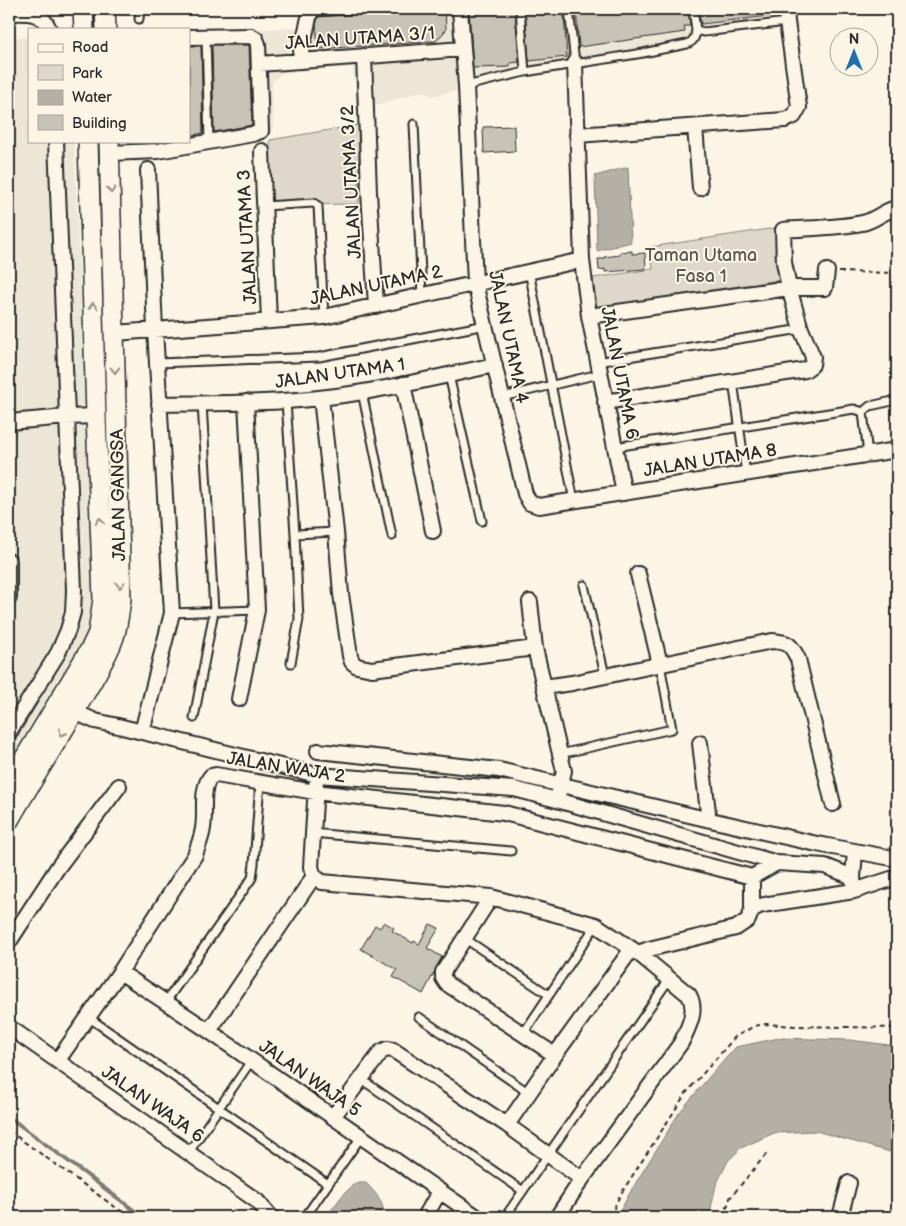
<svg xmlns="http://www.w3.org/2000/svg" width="906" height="1226" font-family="'Balsamiq Sans',sans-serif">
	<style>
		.built { fill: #ece6d7 }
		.green { fill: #ded8ca; stroke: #84827a }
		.water { fill: #b4b0a5; stroke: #7d7b74 }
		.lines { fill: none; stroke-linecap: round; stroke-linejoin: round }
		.stream { stroke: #7d7b74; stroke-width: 4 }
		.building { fill: #c8c3b7; stroke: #2b2b2b }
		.lane-casing { stroke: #2b2b2b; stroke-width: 11 }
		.street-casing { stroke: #2b2b2b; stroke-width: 18 }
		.secondary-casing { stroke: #2b2b2b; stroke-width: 22 }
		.path { stroke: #2b2b2b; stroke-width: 2; stroke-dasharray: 5 4; stroke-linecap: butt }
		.lane { stroke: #fcf5e5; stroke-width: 7 }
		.street { stroke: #fcf5e5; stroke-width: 14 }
		.secondary { stroke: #fcf5e5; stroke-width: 19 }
		.oneway { stroke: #949088 }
		.labels { text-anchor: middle; stroke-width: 4; stroke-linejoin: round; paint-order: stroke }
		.street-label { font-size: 18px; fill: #2b2b2b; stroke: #fcf5e5 }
		.park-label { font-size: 18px; fill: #585653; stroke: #fcf5e5 }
	</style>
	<rect width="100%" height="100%" fill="#fcf5e5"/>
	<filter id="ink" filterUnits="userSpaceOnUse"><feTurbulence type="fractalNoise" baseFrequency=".02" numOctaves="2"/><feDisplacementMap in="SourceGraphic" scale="10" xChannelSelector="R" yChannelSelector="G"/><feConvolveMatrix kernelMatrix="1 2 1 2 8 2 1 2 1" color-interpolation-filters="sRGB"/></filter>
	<g filter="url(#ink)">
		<path class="built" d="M306,9H794L799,26L702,36L698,45L525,75L432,96L423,91L357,111L353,67L281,73L272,83L273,132L198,153L161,154L134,164L133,141H189V33L303,27Z
			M29,37V141H74L93,590L85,643L9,767V38Z"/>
		<path class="green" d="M359,125V204L270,205V140Z
			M776,228L779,280L597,307L593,278L653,269L650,247Z"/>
		<path class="water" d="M628,167L631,242L597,251L595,176Z
			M779,1038L850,1040L897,1046V1154L816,1131L774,1133L741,1148L728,1161L716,1185L709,1217H617L632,1189L679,1113L709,1077L736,1047Z
			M355,1183H366C375,1192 386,1204 383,1217H326L342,1196Z"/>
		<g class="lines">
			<path class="stream" d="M9,748L37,701
				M9,1117L143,1217"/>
		</g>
		<path class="building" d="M385,9H445L446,30L436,41L318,49L316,25L318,17L357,14L362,10Z
			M469,9H515L519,62L510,63V67L473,68Z
			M525,9H555L564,16L567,57L529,61Z
			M576,9H688L690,26H684L685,32L579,47Z
			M698,9H777L778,15L701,24Z
			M212,45H249L252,125L214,132Z
			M189,46H201L203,133L189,136Z
			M514,126L515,151L484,153L483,127Z
			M632,251V254L645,253L646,269L605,272V269L599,270L598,259H604V257L620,255V252Z
			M384,922L394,928L392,931L413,943L414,941L419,944L430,924L439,928L427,948L442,957L423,994L393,977L397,970L361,949L375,925L380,928Z"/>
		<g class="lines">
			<g class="lane-casing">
				<path id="lane" d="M520,9L525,72
					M569,9L575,63
					M693,9L696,30
					M311,12L357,9
					M139,19L140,9
					M206,37L209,142
					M466,86L525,72L643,53L687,44C694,41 695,38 696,30L704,32L787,22
					M414,124L422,295
					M264,206L314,203L318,206L324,317
					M529,271L574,501
					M597,362L801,329
					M157,363L319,357L486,325
					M449,375L482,521
					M733,381L746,474
					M362,392L392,536
					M502,397L599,374
					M286,401L295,534L299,619L291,663
					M615,447L854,409L863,412
					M868,455L863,412L870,406L897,400
					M295,534L336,532
					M584,585L605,675
					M172,613L257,610
					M194,718L214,611L202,403
					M560,754L672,729L660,664
					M312,833L511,851
					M464,938L549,995
					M165,1003L252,878L254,864L260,782
					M88,1017L328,1184
					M419,1017L529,1093
					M523,1034L596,925
					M361,1079L523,1191
					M189,1152L251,1061
					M305,1217L361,1137
					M505,1217L670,978"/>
			</g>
			<g class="street-casing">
				<path id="street" d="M460,9L466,86L475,283L525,494L530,503L539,506L897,450
					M9,13C25,13 42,10 49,29
					M364,56L369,192L376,306
					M299,61L311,9
					M575,63L582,260L589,316L624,493
					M259,64L463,49
					M695,127L700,188
					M577,135L785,120L794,116L799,107L787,22L786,9
					M262,151L269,321
					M110,153L158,151L253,134L261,131L258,44L256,39L251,36L189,37
					M589,316L789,288H825L827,271
					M115,333L324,317L582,260
					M403,384L433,531
					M321,398L336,532L341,594L350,656L352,662L357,666L372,669L535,648
					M605,402L805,370L812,365L813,357L801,329L789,288L784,262L783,230C809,228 837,228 862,223C875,221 884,210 897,208
					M159,404C213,403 266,404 319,398C378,392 437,377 495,365
					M9,422L67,417L96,416
					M9,561V598
					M638,574L660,664
					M530,602L535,648L564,771L559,792
					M544,687L572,683L772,641C788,642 791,644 798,659L833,804
					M239,699L257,610L246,402
					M75,712L95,721L118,726L317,775L514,789L557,800L777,863L825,866L853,877L854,891
					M9,732L58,653L68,630L73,612L74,590L56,141
					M142,732L172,613L155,330L148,170
					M700,743L708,812L706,819
					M318,751L499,770L706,819L817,844L897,859
					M314,876L322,882L491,897L596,925L638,953L689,995C698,1011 688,1028 681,1043L582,1179L557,1217
					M314,876L311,867L316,785
					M752,877L777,863
					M853,877L855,851
					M491,897L443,972V978L447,984L555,1055
					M752,910L759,906L769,904L854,891L897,877
					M9,942L58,867L119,786
					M120,972L209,1031L477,1217
					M9,1027L257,1201L271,1217
					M209,1031L314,876
					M58,1060L120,972L195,855C198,846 202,837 203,828C206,812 200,789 211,776L216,775L315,792L504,813L752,877V910L748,920L736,928L649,949L638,953
					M333,1117L381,1052L387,1049L393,1050L507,1125L582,1179
					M507,1125L555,1055L631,950
					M425,1217L439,1192
					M840,1217L849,1183"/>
			</g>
			<g class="secondary-casing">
				<path id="secondary" d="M83,9L84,29
					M105,9L106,29
					M9,784L91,648L98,633L103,599L96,416L88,141
					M9,820C34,776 63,733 88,688C97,672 108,655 114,637C118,625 119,612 121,599L109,141"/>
			</g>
			<path class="path" d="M839,272L897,273
				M9,1131L129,1217
				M610,1217L620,1195L686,1093L735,1037L754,1026L766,1024L796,1026L897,1028
				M724,1217L730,1198L768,1152"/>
			<use href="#lane" class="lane"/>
			<use href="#street" class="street"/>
			<use href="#secondary" class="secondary"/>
		</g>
		<defs><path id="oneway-chevron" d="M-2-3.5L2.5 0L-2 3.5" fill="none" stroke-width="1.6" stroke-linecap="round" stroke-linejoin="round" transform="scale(1.25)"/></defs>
		<g class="oneway">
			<use href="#oneway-chevron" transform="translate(111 190) rotate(88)"/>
			<use href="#oneway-chevron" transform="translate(93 306) rotate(-92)"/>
			<use href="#oneway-chevron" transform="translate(115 370) rotate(89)"/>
			<use href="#oneway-chevron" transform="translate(100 521) rotate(-92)"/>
			<use href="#oneway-chevron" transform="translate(120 585) rotate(89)"/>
			<use href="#oneway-chevron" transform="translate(62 733) rotate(122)"/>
		</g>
	</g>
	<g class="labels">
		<g class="street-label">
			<text transform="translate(360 38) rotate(-4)" y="6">JALAN UTAMA 3/1</text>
			<text transform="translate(351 182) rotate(-93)" y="6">JALAN UTAMA 3/2</text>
			<text transform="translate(247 237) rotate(-93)" y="6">JALAN UTAMA 3</text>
			<text transform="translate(376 285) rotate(-12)" y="6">JALAN UTAMA 2</text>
			<text transform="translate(509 337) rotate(78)" y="6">JALAN UTAMA 4</text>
			<text transform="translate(340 373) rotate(-8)" y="6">JALAN UTAMA 1</text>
			<text transform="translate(620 373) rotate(79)" y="6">JALAN UTAMA 6</text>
			<text transform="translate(710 460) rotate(-9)" y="6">JALAN UTAMA 8</text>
			<text transform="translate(118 495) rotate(-91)" y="6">JALAN GANGSA</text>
			<text transform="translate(286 767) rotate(9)" y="6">JALAN WAJA 2</text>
			<text transform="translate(310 1078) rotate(35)" y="6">JALAN WAJA 5</text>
			<text transform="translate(153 1104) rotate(35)" y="6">JALAN WAJA 6</text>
		</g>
		<g class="park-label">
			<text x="701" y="261">Taman Utama<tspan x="701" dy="21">Fasa 1</tspan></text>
		</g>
	</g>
	<rect width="906" height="1226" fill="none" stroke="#fcf5e5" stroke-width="30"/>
	<rect x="15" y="15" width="876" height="1196" fill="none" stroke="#2b2b2b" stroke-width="2" filter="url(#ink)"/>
	<rect x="28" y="28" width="162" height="115" fill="#fcf5e5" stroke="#a8a49b"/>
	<rect x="38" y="44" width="25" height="8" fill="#fcf5e5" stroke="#a8a49b"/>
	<text x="72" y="52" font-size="15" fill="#2b2b2b">Road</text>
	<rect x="38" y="65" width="25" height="15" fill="#ded8ca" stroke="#a8a49b"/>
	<text x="72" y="78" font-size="15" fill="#2b2b2b">Park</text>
	<rect x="38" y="90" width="25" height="15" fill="#b4b0a5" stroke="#a8a49b"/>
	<text x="72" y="102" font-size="15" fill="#2b2b2b">Water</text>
	<rect x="38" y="115" width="25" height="15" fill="#c8c3b7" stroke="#a8a49b"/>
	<text x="72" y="128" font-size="15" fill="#2b2b2b">Building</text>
	<g transform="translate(854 52)"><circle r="24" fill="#fcf5e5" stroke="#a8a49b"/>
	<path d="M0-4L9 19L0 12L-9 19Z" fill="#1f6fb2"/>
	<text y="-8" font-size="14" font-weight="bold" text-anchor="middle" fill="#2b2b2b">N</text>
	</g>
</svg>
